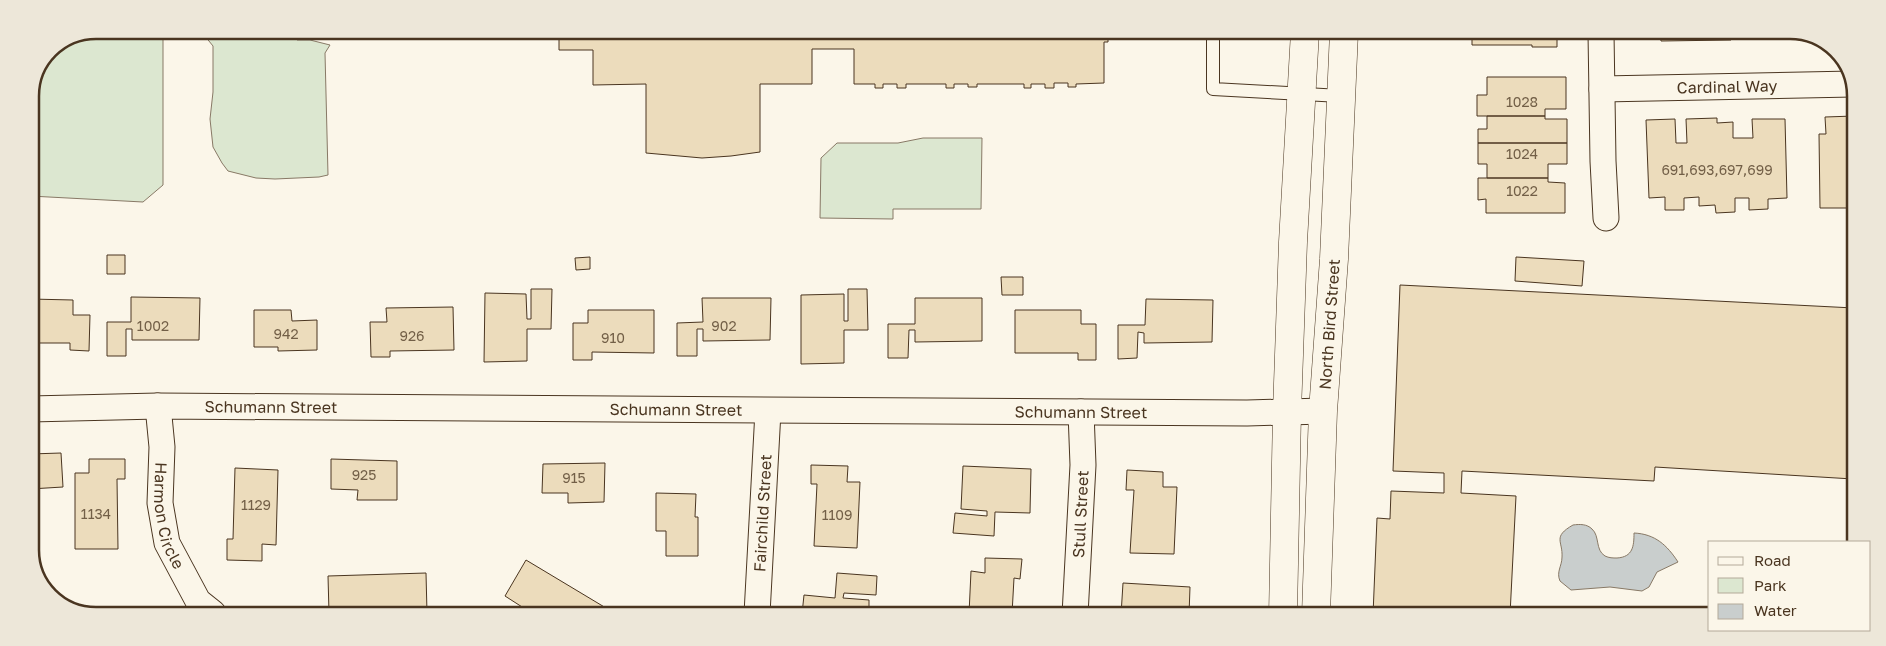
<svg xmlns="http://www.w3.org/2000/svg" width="1886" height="646" font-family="'Golos Text',sans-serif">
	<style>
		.green { fill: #dce7d0; stroke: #887966 }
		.water { fill: #c9cecd; stroke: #887966 }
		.building { fill: #ecdcbc; stroke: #4a3520 }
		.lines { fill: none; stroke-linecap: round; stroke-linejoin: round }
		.lane-casing { stroke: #4a3520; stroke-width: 14 }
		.street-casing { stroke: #4a3520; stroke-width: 27 }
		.secondary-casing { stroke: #4a3520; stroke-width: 29 }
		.lane { stroke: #fbf6e9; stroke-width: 12 }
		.street { stroke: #fbf6e9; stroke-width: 25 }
		.secondary { stroke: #fbf6e9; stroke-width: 28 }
		.labels { text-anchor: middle; stroke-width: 4; stroke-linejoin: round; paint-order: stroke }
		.number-label { font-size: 14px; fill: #725f47 }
		.street-label { font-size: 16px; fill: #4a3520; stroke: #fbf6e9 }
		.rim { fill: none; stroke: #4a3520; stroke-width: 2.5 }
	</style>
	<rect width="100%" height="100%" fill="#fbf6e9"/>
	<path class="green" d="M96,30H163V185L143,202L30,196V92L49,49Z
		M200,30H290L297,40H310L330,45L325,53L328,175L319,177L275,179L256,178L228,171L222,163L213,147L210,119L213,92V46Z
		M923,138H982L981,209H893V219L820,218L821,158L837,143H898Z"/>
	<path class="water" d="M1573,525C1580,524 1587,524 1592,529C1600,536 1595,550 1605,556C1609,558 1613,558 1617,558C1633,557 1634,546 1634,533C1655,534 1667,545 1678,562L1657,572L1649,587L1642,591L1610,587L1571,590L1560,581C1556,572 1562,566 1562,557C1563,541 1552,537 1573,525Z"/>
	<path class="building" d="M559,31L1108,32V42H1104V83L1076,84V87H1068V83H1054V88H1045V84H1031V88H1024V84H977V87H968V84H954V88H946V84H906V88H897V84H883V88H875V84H854V49H812V84H760V152L731,156L702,158L646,153V84L593,85V50H559Z
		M1472,33H1557V47H1532V45H1472Z
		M1660,33H1731V40L1661,41Z
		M1785,33H1811V39L1785,38Z
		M1487,77H1566V109H1545V116H1477V95H1487Z
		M1487,116H1545V119H1567V143H1478V129H1487Z
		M1854,116L1855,208H1820L1819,134H1826L1825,117Z
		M1717,118V123L1733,122V138H1753L1752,119H1785L1787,198L1768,199V209L1749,210V198H1735V212L1716,213L1715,205L1699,206V197L1684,198V210H1665V197L1649,198L1646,120L1675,119L1676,143H1687L1686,119Z
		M1478,143H1567V164H1548V178H1487V164H1478Z
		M1478,178H1548V182L1565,183V213H1486V199L1478,200Z
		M107,255H125V274H107Z
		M590,257V269L576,270L575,258Z
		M1516,257L1584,261L1582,286L1515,281Z
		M1001,277H1023V295H1002Z
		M1400,285L1854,308L1853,479L1655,467L1654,481L1462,471L1461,493L1516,496L1510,615H1373L1377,518L1390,519L1391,491L1444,493V473L1393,471Z
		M531,289H552L551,329H527V361L484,362L485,293L526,294L527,319H531Z
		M848,289H867L868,330H844V363L801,364V295L844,294V321H848Z
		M131,297L200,298L199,340H132V329H126V356H107V322H131Z
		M702,298H771L770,340L703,341V329H697V356H677V323L703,322Z
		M915,298H982V341L915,342V330H909L908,358H888V324H915Z
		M30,299L73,300V315H90L89,351L70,350V343H30Z
		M1146,299L1213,300L1212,342L1144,343V333L1138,332L1137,358L1118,359V325H1145Z
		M453,307L454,350L390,351V357H371L370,322H387L386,308Z
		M254,310H291L292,321L317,320V350L278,351V347H254Z
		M588,310H654V353L592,352V360H573V323H588Z
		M1015,310H1081V324H1096V360H1078V353H1015Z
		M61,453L63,487L30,489V454Z
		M89,459H125V479H117L118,549H75V473H89Z
		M331,459L397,461V500H357L358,490L331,489Z
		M605,463L604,502L568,503V493H542L543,464Z
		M811,465L848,466L847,482H860L857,548L814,546L817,484H811Z
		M963,466L1031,469L1030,513L995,512L994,536L953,533L955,513L987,516V511L961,509Z
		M235,468L278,470L276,545L262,544V561L227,560V539H233Z
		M1127,470L1163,472V487H1177L1174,554L1130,553L1134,490H1126Z
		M656,493L696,494L695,517H698V556H666V531H656Z
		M985,558L1022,559L1020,579L1014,578L1012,614H969L971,571L985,573Z
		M526,560L616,614H533L505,596Z
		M426,573L427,613H329L328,576Z
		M837,573L877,576L876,595L844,593L843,598L869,600V614H802L804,595L835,598Z
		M1123,583L1190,587L1189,615H1121Z"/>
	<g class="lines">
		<g class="lane-casing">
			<path id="lane" d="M1213,32V89L1341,96"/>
		</g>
		<g class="street-casing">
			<g id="street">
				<path d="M1601,33L1603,161L1606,218"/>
				<path id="s1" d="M1602,89L1853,84"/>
				<path id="s2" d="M158,406L162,447L160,503L167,543L198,601L213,613"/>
				<path id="s3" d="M30,409L158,406L1247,413L1323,411"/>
				<path id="s4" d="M757,614L768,411"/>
				<path id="s5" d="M1075,615L1083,465L1081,412"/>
			</g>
		</g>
		<g class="secondary-casing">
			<g id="secondary">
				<path d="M1283,615L1287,412L1293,242L1305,32"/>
				<path id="s6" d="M1316,615L1323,411L1334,259L1344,32"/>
			</g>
		</g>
		<use href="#lane" class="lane"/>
		<use href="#street" class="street"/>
		<use href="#secondary" class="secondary"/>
	</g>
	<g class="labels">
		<g class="number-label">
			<text x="1522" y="107">1028</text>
			<text x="1522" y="159">1024</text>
			<text x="1717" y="175">691,693,697,699</text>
			<text x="1522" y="196">1022</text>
			<text x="153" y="331">1002</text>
			<text x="724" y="331">902</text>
			<text x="286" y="339">942</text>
			<text x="412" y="341">926</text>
			<text x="613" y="343">910</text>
			<text x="364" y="480">925</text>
			<text x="574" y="483">915</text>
			<text x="256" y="510">1129</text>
			<text x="96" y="519">1134</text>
			<text x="837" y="520">1109</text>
		</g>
		<g class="street-label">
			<text dy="6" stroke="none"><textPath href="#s1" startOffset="125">Cardinal Way</textPath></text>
			<text dy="6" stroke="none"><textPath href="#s6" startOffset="291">North Bird Street</textPath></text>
			<text dy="6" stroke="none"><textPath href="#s3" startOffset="241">Schumann Street</textPath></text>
			<text dy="6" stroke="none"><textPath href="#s3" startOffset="646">Schumann Street</textPath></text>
			<text dy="6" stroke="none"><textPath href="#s3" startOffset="1051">Schumann Street</textPath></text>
			<text dy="6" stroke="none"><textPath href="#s4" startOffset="101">Fairchild Street</textPath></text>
			<text dy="6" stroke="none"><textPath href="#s5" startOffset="101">Stull Street</textPath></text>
			<text dy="6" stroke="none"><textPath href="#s2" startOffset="111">Harmon Circle</textPath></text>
		</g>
	</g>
	<path d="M0 0H1886V646H0ZM96 39H1790A57 57 0 0 1 1847 96V550A57 57 0 0 1 1790 607H96A57 57 0 0 1 39 550V96A57 57 0 0 1 96 39Z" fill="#ede7d9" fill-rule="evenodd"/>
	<path class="rim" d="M96 39H1790A57 57 0 0 1 1847 96V550A57 57 0 0 1 1790 607H96A57 57 0 0 1 39 550V96A57 57 0 0 1 96 39Z"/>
	<rect x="1708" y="541" width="162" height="90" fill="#fbf6e9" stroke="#b4a999"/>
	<rect x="1718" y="557" width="25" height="8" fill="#fbf6e9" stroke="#b4a999"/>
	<text x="1754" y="566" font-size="15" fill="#4a3520">Road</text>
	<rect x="1718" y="578" width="25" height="15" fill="#dce7d0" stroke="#b4a999"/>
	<text x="1754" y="591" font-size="15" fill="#4a3520">Park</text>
	<rect x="1718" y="604" width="25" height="15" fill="#c9cecd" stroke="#b4a999"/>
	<text x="1754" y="616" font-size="15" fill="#4a3520">Water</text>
</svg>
